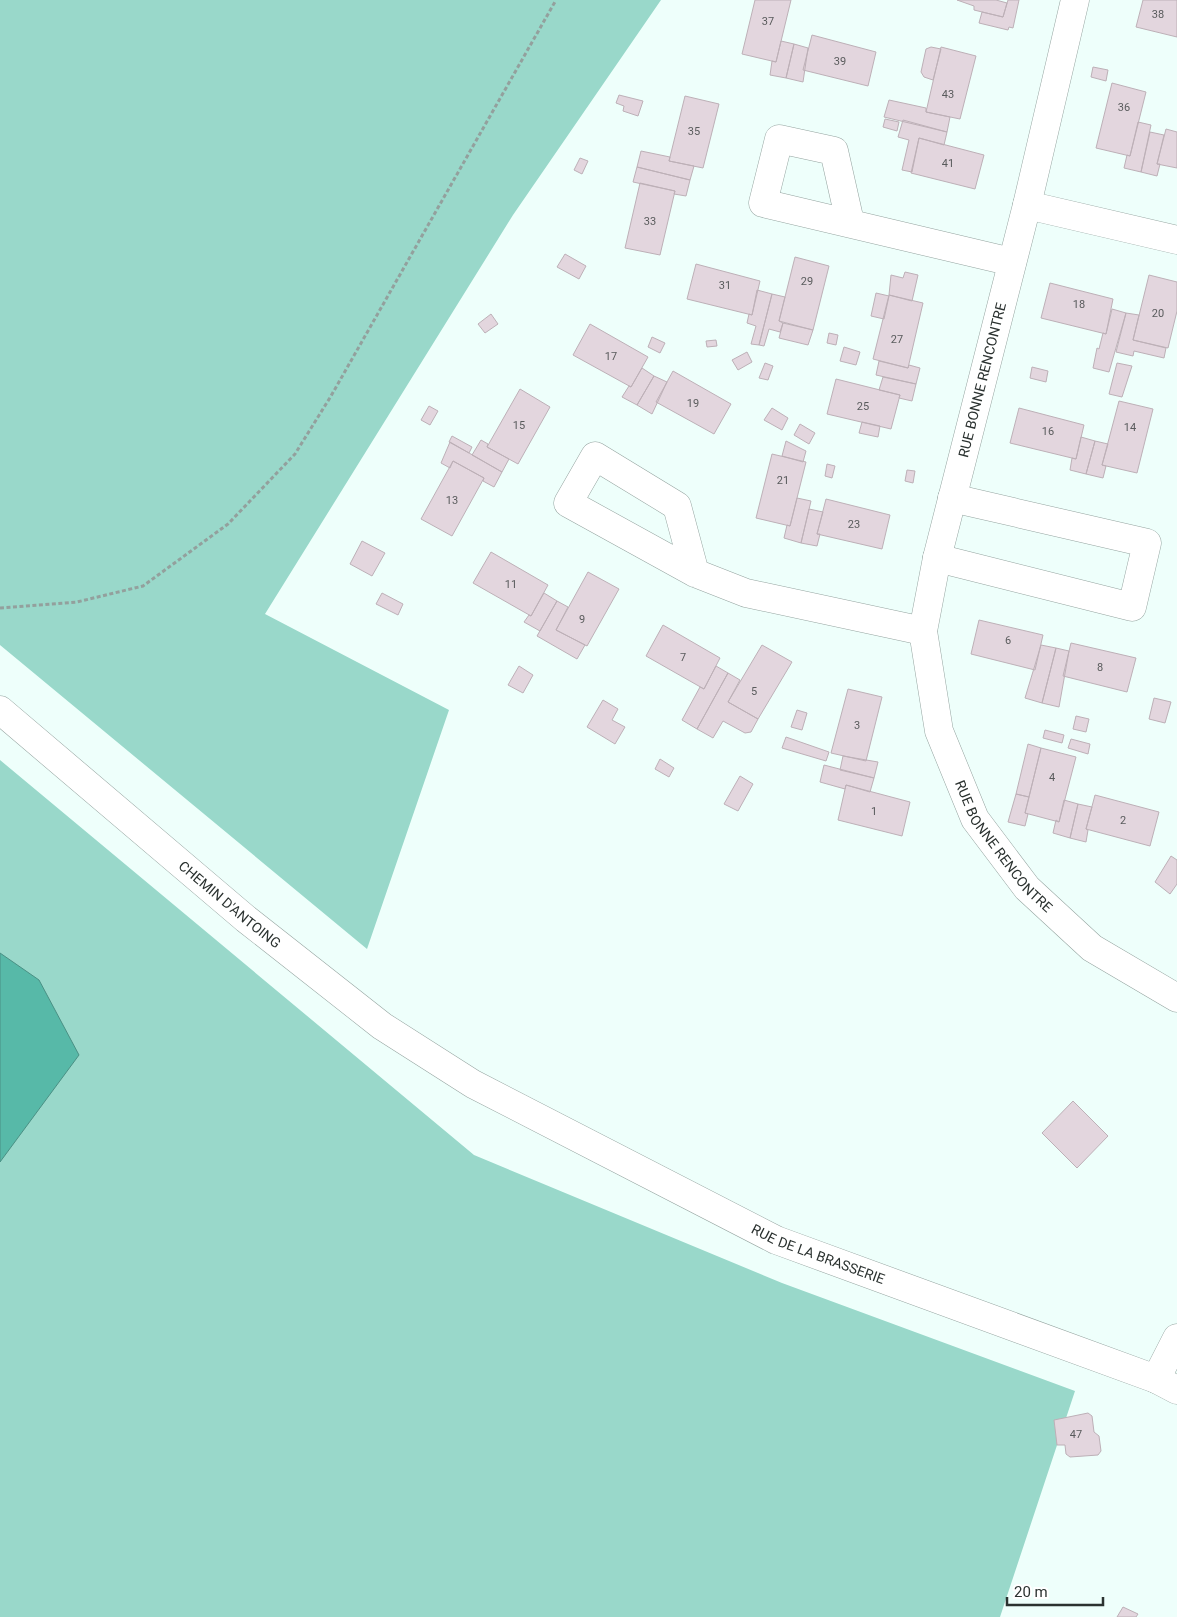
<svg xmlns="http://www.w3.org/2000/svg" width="1177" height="1617" font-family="Roboto,sans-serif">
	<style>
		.green { fill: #99d8ca }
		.water { fill: #57b9a8; stroke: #4a9084 }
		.building { fill: #e3d6de; stroke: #bdb0b7 }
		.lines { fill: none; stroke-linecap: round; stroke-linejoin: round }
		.street-casing { stroke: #95a4a0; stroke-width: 29 }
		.path { stroke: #93a09d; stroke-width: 3; stroke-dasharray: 4 2.5; stroke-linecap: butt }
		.street { stroke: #fff; stroke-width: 28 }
		.labels { text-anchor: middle; stroke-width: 5; stroke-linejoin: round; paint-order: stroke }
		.number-label { font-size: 11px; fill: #595b5c }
		.street-label { font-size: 14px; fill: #2b3230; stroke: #fff }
	</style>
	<rect width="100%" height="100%" fill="#eefffb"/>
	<path class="green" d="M0,0H661L513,215L265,614L449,710L367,949L0,645Z
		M0,760L474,1155L782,1283L1075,1391L1000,1617H0Z"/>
	<path class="water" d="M0,953L39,980L79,1055L0,1162Z"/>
	<path class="building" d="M755,0H791L776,62L742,54Z
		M957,0H996L1007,3L1003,17L974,10V6Z
		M1008,0H1019L1013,28L1009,27L1008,30L979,23L982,12L1003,17Z
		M1143,0H1177V37L1136,27Z
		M812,35L876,52L868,86L803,70Z
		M781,41L794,44L786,78L770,75L772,61L776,62Z
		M794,44L808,48L803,82L786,78Z
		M931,47L941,49L933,80L924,77L921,72L926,49Z
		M941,47L976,56L960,119L926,112Z
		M1093,67L1108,70L1106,81L1091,77Z
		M1112,83L1146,92L1130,156L1096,148Z
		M619,95L643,101L638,116L623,111L624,106L616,103Z
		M685,96L719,104L703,168L669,161Z
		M889,100L926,108V112L950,117L947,132L884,117Z
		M885,119L899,122L897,131L883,127Z
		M903,120L947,132L944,145L919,138L912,172L902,170L909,140L898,137Z
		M1138,122L1151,125L1141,172L1124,168L1127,155L1130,156Z
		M1166,129L1177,132V168L1157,164Z
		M1150,132L1164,135L1157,164H1160L1157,176L1141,172Z
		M919,138L984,155L975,189L911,173Z
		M641,151L670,157L669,161L694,166L690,180L637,167Z
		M580,158L588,161L582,174L574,170Z
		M637,167L690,180L686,196L674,194L675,191L633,182Z
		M640,183L675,191L660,255L625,248Z
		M565,254L586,266L579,279L557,267Z
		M795,257L829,266L813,330L779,321Z
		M696,264L760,281L752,315L687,299Z
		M905,272L918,275L912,301L889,295L891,275L903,278Z
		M1149,275L1177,282V311L1168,348L1133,340Z
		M1050,283L1113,299L1106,334L1041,318Z
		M757,290L772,294L759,345L751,344L756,326L747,323L749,314L752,315Z
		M876,293L889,296L884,319L871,316Z
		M772,294L785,297L779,321L783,323L780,332L769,329L764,346L759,345Z
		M889,295L923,303L908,368L873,359Z
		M1112,309L1126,313L1109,372L1093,368L1097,348L1099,349L1103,333L1106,334Z
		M1126,313L1139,315L1133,340L1166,348L1164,358L1134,351L1133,356L1116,352Z
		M491,314L498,324L485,333L478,324Z
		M783,323L813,330L808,345L779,338Z
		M590,324L648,357L631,387L573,355Z
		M829,333L838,335L836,345L827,343Z
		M652,337L665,343L660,353L648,347Z
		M716,340L717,346L707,347L706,341Z
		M844,347L860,352L856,365L840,361Z
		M747,352L752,362L738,370L732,360Z
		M879,361L908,368L909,365L920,368L916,384L876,375Z
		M765,363L773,366L768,380L759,378Z
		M1117,363L1132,366L1122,397L1109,394Z
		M1032,367L1048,371L1046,382L1030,378Z
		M642,368L654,376L637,405L622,397L629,386L631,387Z
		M673,371L731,404L714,434L656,402Z
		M654,376L667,382L652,414L637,405Z
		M883,377L916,384L912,401L899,398L900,395L879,390Z
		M836,379L900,395L891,429L827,414Z
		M520,389L550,407L518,464L487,447Z
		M1119,401L1153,409L1137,473L1102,465Z
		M429,406L438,411L430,425L421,420Z
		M772,408L788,418L782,430L764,420Z
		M1019,408L1084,425L1076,459L1010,443Z
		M862,422L880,426L878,437L859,433Z
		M800,424L815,433L809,444L794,435Z
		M452,436L472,447L469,453L449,442Z
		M1081,437L1095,441L1086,474L1070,470L1072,458L1076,459Z
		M481,440L488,444L487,447L509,459L502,472L472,455Z
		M786,441L806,451L803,462L782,456Z
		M1095,441L1108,444L1102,465L1106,466L1103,478L1086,474Z
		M450,442L502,472L494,487L483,481L484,478L453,461L450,468L441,463Z
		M772,454L806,462L790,526L756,518Z
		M453,461L484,478L452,536L421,519Z
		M827,464L835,466L832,478L825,476Z
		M907,470L915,471L913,483L905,481Z
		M797,498L811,501L801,543L784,538L787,525L790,526Z
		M826,499L890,515L882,549L817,534Z
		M809,509L823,512L817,534H820L817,546L801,543Z
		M362,541L385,553L372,576L350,564Z
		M491,552L548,585L531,616L473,583Z
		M588,572L619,589L587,646L556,630Z
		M382,593L403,604L398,615L376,604Z
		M544,593L557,601L540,631L524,622L529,615L531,616Z
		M557,601L568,607L556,630L585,645L577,659L537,636Z
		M979,620L1043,635L1035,670L971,654Z
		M663,625L720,658L704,689L646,656Z
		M1071,643L1136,658L1127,692L1063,676Z
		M762,645L792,662L758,719L728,702Z
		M1041,645L1056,648L1042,703L1025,698Z
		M1056,648L1069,651L1059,707L1042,703Z
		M519,666L533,675L523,693L508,685Z
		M716,666L728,673L697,729L682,720L700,687L704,689Z
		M728,673L740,680L728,702L758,719L751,732L745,733L723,721L713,738L697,729Z
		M848,689L882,697L866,761L831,753Z
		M1154,698L1171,702L1165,723L1149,719Z
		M603,700L618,709L612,720L625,727L615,744L587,727Z
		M797,710L807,713L802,730L791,727Z
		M1076,716L1089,719L1086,732L1073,729Z
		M1045,730L1064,735L1062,743L1043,738Z
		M786,737L829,752L826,761L782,748Z
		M1071,739L1090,744L1088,754L1068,748Z
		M1028,744L1041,748L1029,797L1016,794Z
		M1041,748L1076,757L1059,822L1025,813Z
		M843,756L878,762L874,778L840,770Z
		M660,759L674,768L669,777L655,769Z
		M824,765L874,778L870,792L846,785L845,789L820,782Z
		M740,776L753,784L738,811L724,804Z
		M846,785L910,802L902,836L838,820Z
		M1016,794L1029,797L1025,813L1028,814L1025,826L1008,822Z
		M1095,795L1159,812L1150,846L1086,829Z
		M1064,800L1078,804L1070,838L1053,833L1056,820L1059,822Z
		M1078,804L1092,807L1086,829L1088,830L1086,842L1070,838Z
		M1171,856L1177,860V884L1170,894L1155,882Z
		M1073,1101L1108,1136L1077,1168L1042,1133Z
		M1088,1413L1092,1416L1094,1432L1099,1436L1101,1451L1098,1455L1070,1457L1066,1454L1065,1445H1057L1054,1420Z
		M1123,1607L1138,1614L1136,1617H1117Z"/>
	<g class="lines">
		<g class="street-casing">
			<g id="street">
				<path id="s1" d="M1075,0L1027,205L937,558L923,631L939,731L975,819L1027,888L1092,948L1177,998"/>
				<path d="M1027,205L1177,240"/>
				<path d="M850,222L834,151L779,139L763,203L1012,262"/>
				<path d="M937,558L1132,607L1147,543L952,498"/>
				<path d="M695,573L677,506L595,456L568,503L695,573L746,593L923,631"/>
				<path id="s2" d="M0,710L246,919L382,1026L473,1084L776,1240L1156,1379L1177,1390"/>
				<path d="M1156,1379L1177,1338"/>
			</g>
		</g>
		<path class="path" d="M0,608L77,602L143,586L228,524L295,454L331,396L556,0"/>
		<use href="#street" class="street"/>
	</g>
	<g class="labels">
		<g class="number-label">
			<text x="1158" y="18">38</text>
			<text x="768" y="25">37</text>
			<text x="840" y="65">39</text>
			<text x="948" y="98">43</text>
			<text x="1124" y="111">36</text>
			<text x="694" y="135">35</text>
			<text x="948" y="167">41</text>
			<text x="650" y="225">33</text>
			<text x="807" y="285">29</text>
			<text x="725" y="289">31</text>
			<text x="1079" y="308">18</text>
			<text x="1158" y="317">20</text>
			<text x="897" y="343">27</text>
			<text x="611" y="360">17</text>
			<text x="693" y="407">19</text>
			<text x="863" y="410">25</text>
			<text x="519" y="429">15</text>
			<text x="1130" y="431">14</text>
			<text x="1048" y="435">16</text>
			<text x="783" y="484">21</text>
			<text x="452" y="504">13</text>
			<text x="854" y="528">23</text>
			<text x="511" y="588">11</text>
			<text x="582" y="623">9</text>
			<text x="1008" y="644">6</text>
			<text x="683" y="661">7</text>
			<text x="1100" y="671">8</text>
			<text x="754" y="695">5</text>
			<text x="857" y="729">3</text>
			<text x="1052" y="781">4</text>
			<text x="874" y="815">1</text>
			<text x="1123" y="824">2</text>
			<text x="1076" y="1438">47</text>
		</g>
		<g class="street-label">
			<text transform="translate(982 380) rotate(-76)" y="5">RUE BONNE RENCONTRE</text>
			<text dy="5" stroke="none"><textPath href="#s1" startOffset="884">RUE BONNE RENCONTRE</textPath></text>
			<text dy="5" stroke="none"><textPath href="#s2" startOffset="301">CHEMIN D'ANTOING</textPath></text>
			<text dy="5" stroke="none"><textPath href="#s2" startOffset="989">RUE DE LA BRASSERIE</textPath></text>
		</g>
	</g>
	<path d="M1007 1597v8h96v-8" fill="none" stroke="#2b3230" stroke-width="2.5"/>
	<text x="1014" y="1597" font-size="15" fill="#2b3230" stroke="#ffffff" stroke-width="4" paint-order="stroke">20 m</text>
</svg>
